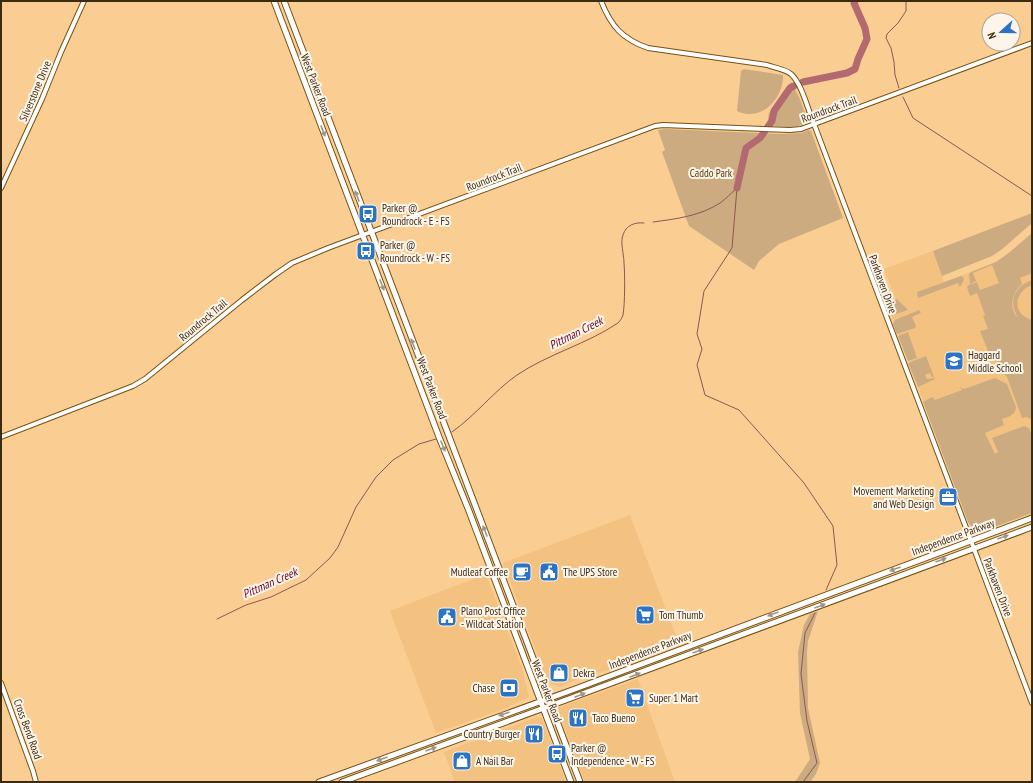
<svg xmlns="http://www.w3.org/2000/svg" width="1033" height="783" font-family="'PT Sans Narrow',sans-serif">
	<style>
		.built { fill: #f3c280 }
		.green { fill: #cdab80 }
		.lines { fill: none; stroke-linecap: round; stroke-linejoin: round }
		.stream { stroke: #8f5654; stroke-width: 1 }
		.river { stroke: #b36970; stroke-width: 7 }
		.minor-casing { stroke: #775113; stroke-width: 6 }
		.major-casing { stroke: #775113; stroke-width: 7 }
		.minor { stroke: #fff; stroke-width: 4 }
		.major { stroke: #fff; stroke-width: 5 }
		.oneway { fill: #9e9589 }
		.labels { text-anchor: middle; stroke-width: 4; stroke-linejoin: round; paint-order: stroke }
		.street-label { font-size: 11px; fill: #3c2b13; stroke: #fef5ea }
		.park-label { font-size: 11px; fill: #573905; stroke: #fef5ea }
		.poi-label { font-size: 11px; fill: #3c2b13; stroke: #fef5ea; text-anchor: start }
		.water-label { font-size: 12px; font-style: italic; fill: #650420; stroke: #fef5ea }
	</style>
	<rect width="100%" height="100%" fill="#facd93"/>
	<path class="built" d="M933,251L944,282L995,263L1032,272V513L937,438L887,304L896,300L884,269Z
		M630,515L679,644L612,669L580,678L559,687L548,683L503,563Z
		M486,574L522,668L529,697L501,710L436,733L390,611Z
		M638,679L675,782H585L557,708Z
		M537,717L542,718L566,782H455L444,752Z"/>
	<path class="green" d="M744,69L783,75C784,98 761,123 737,111L741,71Z
		M791,82L800,99L808,122C797,130 779,126 767,125L769,113Z
		M666,129L781,134L801,133L809,130L811,131L843,218L779,244L759,261L754,270L689,226L662,152L665,150L658,130Z
		M1032,213V223L1001,250L992,256L942,276L933,251Z
		M1032,233V273L1020,278L1022,284C1012,292 1008,308 1018,318C1008,301 1014,287 1032,280V285C1013,292 1012,315 1032,320V421L1031,419L1026,417L1022,418L1007,377L1001,371L1000,364L996,361H989L990,356L980,331L988,329L983,316L985,315L977,293L970,296L967,287L969,285L977,282L980,290L999,283L992,265L973,273L976,281L970,284L969,274L971,272L996,262L1010,252Z
		M961,276L963,277L964,280L961,286H959L958,283L918,298L917,292Z
		M897,299L908,310L890,316L886,305L887,303Z
		M919,310L921,313L912,317L916,326L915,328L897,334L893,324L895,320Z
		M908,332L917,358L908,361L898,336Z
		M926,356L934,377H932L930,373L925,375L927,379L934,378L935,379L918,387L908,363Z
		M995,378L1007,384L1016,407C1016,415 1008,417 1002,419L1004,425L985,433L995,454L998,452L992,438L1024,426L1029,428L1032,436V513L978,533L975,531L968,522L923,402L932,397L935,400L962,390L960,387L964,389Z
		M818,611L808,641L807,652L808,708L820,763L816,774L810,782H795L810,759L800,713L798,652L804,625L810,614Z"/>
	<g class="lines">
		<path class="stream" d="M899,88L895,75L894,62L891,48L886,38L887,34L898,23L906,11V1
			M903,97L913,118L1032,196
			M737,188L732,248L704,291L697,334L702,349L697,365L705,395L739,410L804,483L833,526L837,565L826,590
			M653,222C676,219 700,216 720,203C726,199 731,193 737,188
			M452,432C476,415 494,391 517,375C548,354 587,344 618,323C620,321 622,318 623,315C625,304 625,274 624,263C624,254 620,243 623,235C626,225 635,222 644,223
			M217,619L246,605L271,597L306,580L330,558L338,547L356,507L376,477L393,460L419,444L436,439
			M803,782L817,763L807,721L801,674L805,633L815,613"/>
		<path class="river" d="M803,82L847,73L855,69L858,59L867,39L865,28L854,3L855,1
			M737,188L746,148L760,138L772,121L774,111L790,88L794,86"/>
		<g class="minor-casing">
			<path id="minor" d="M601,1C611,26 622,39 648,48L767,65C775,68 785,69 791,74C802,84 808,110 814,124L1032,703
				M1,188L42,99L61,52L84,1
				M1,437L133,386L145,379L242,300L276,274L292,263L328,248L655,126L663,125L790,130L801,129L1032,43
				M1,683L33,771L36,782"/>
		</g>
		<g class="major-casing">
			<path id="major" d="M274,1L439,437L469,511L571,782
				M284,1L580,782
				M319,782L575,689L1032,518
				M342,782L555,704L1032,527"/>
		</g>
		<use href="#minor" class="minor"/>
		<use href="#major" class="major"/>
	</g>
	<defs><path id="oneway-solid" d="M-6-.8H1V-3.2L6.5 0L1 3.2V.8H-6Z"/></defs>
	<g class="oneway">
		<use href="#oneway-solid" transform="translate(323 131) rotate(69)"/>
		<use href="#oneway-solid" transform="translate(357 196) rotate(-111)"/>
		<use href="#oneway-solid" transform="translate(382 285) rotate(69)"/>
		<use href="#oneway-solid" transform="translate(413 344) rotate(-111)"/>
		<use href="#oneway-solid" transform="translate(443 446) rotate(68)"/>
		<use href="#oneway-solid" transform="translate(485 531) rotate(-111)"/>
		<use href="#oneway-solid" transform="translate(1003 537) rotate(-20)"/>
		<use href="#oneway-solid" transform="translate(941 560) rotate(-20)"/>
		<use href="#oneway-solid" transform="translate(895 569) rotate(160)"/>
		<use href="#oneway-solid" transform="translate(820 606) rotate(-20)"/>
		<use href="#oneway-solid" transform="translate(773 614) rotate(160)"/>
		<use href="#oneway-solid" transform="translate(698 651) rotate(-20)"/>
		<use href="#oneway-solid" transform="translate(635 675) rotate(-21)"/>
		<use href="#oneway-solid" transform="translate(580 695) rotate(-21)"/>
		<use href="#oneway-solid" transform="translate(504 714) rotate(161)"/>
		<use href="#oneway-solid" transform="translate(431 749) rotate(-20)"/>
		<use href="#oneway-solid" transform="translate(382 759) rotate(160)"/>
	</g>
	<defs>
		<g id="bus-square" transform="scale(1)"><rect x="-9" y="-9" width="18" height="18" rx="4" fill="#2b73c4" stroke="#fef5ea"/><path d="M-5-6H5V4H4V6H2V4H-2V6H-4V4H-5ZM-3.5-4V0h7V-4ZM-3.5 1.2v1.5H-2V1.2ZM2 1.2v1.5H3.5V1.2Z" fill="#fff"/></g>
		<g id="school-square" transform="scale(1)"><rect x="-9" y="-9" width="18" height="18" rx="4" fill="#2b73c4" stroke="#fef5ea"/><path d="M0-5L7-2L0 1L-7-2ZM-4 1L0 2.5L4 1V4Q0 6-4 4Z" fill="#fff"/></g>
		<g id="office-square" transform="scale(1)"><rect x="-9" y="-9" width="18" height="18" rx="4" fill="#2b73c4" stroke="#fef5ea"/><path d="M-6-3h4V-5.5h4V-3h4V5H-6ZM-1-4.5V-3h2v-1.5ZM-6 0V1H6V0Z" fill="#fff"/></g>
		<g id="cafe-square" transform="scale(1)"><rect x="-9" y="-9" width="18" height="18" rx="4" fill="#2b73c4" stroke="#fef5ea"/><path d="M-5.5-4.5H6V0H3Q3 3.5 0 3.5H-2.5Q-5.5 3.5-5.5 0ZM3-3.2v2h1.7v-2ZM-6 4.5H4V6H-6Z" fill="#fff"/></g>
		<g id="civic-square" transform="scale(1)"><rect x="-9" y="-9" width="18" height="18" rx="4" fill="#2b73c4" stroke="#fef5ea"/><path d="M-.6-6.5H3V-4.5H.6V-3L4-1V1h2V6H-6V1h2V-1L-.6-3ZM-1.2 2.5V6h2.4V2.5Z" fill="#fff"/></g>
		<g id="supermarket-square" transform="scale(1)"><rect x="-9" y="-9" width="18" height="18" rx="4" fill="#2b73c4" stroke="#fef5ea"/><path d="M-6-5.5h2.5l.6 2H6L4.5 2H-2.5L-4.4-4H-6ZM-1.5 3.2a1.3 1.3 0 1 0 .1 0ZM3 3.2a1.3 1.3 0 1 0 .1 0Z" fill="#fff"/></g>
		<g id="shop-square" transform="scale(1)"><rect x="-9" y="-9" width="18" height="18" rx="4" fill="#2b73c4" stroke="#fef5ea"/><path d="M-5-2.5h2.3a2.7 3.5 0 0 1 5.4 0H5L5.5 6h-11ZM-1.5-2.5h3a1.5 2.3 0 0 0-3 0Z" fill="#fff"/></g>
		<g id="bank-square" transform="scale(1)"><rect x="-9" y="-9" width="18" height="18" rx="4" fill="#2b73c4" stroke="#fef5ea"/><path d="M-6-4H6V4H-6ZM0-2.3a2.3 2.3 0 1 0 0 4.6a2.3 2.3 0 1 0 0-4.6Z" fill="#fff"/></g>
		<g id="restaurant-square" transform="scale(1)"><rect x="-9" y="-9" width="18" height="18" rx="4" fill="#2b73c4" stroke="#fef5ea"/><path d="M-5-6h1v4h1v-4h1v4h1v-4h1v5L-1.5 .5V6h-2V.5L-5-1ZM5-6V6H3V1.5H1.5Q1.5-4 5-6Z" fill="#fff"/></g>
	</defs>
	<g fill-rule="evenodd">
		<use href="#bus-square" x="368" y="214"/>
		<use href="#bus-square" x="366" y="251"/>
		<use href="#school-square" x="954" y="361"/>
		<use href="#office-square" x="948" y="497"/>
		<use href="#cafe-square" x="522" y="572"/>
		<use href="#civic-square" x="549" y="572"/>
		<use href="#supermarket-square" x="645" y="615"/>
		<use href="#civic-square" x="447" y="617"/>
		<use href="#shop-square" x="559" y="673"/>
		<use href="#bank-square" x="509" y="688"/>
		<use href="#supermarket-square" x="635" y="698"/>
		<use href="#restaurant-square" x="578" y="718"/>
		<use href="#restaurant-square" x="534" y="734"/>
		<use href="#bus-square" x="557" y="754"/>
		<use href="#shop-square" x="462" y="761"/>
	</g>
	<g class="labels">
		<g class="street-label">
			<text transform="translate(316 85) rotate(69)" y="4">West Parker Road</text>
			<text transform="translate(35 91) rotate(-67)" y="4">Silverstone Drive</text>
			<text transform="translate(829 109) rotate(-20)" y="4">Roundrock Trail</text>
			<text transform="translate(494 177) rotate(-21)" y="4">Roundrock Trail</text>
			<text transform="translate(883 284) rotate(70)" y="4">Parkhaven Drive</text>
			<text transform="translate(203 320) rotate(-40)" y="4">Roundrock Trail</text>
			<text transform="translate(432 388) rotate(69)" y="4">West Parker Road</text>
			<text transform="translate(953 537) rotate(-20)" y="4">Independence Parkway</text>
			<text transform="translate(998 587) rotate(69)" y="4">Parkhaven Drive</text>
			<text transform="translate(650 650) rotate(-21)" y="4">Independence Parkway</text>
			<text transform="translate(547 691) rotate(69)" y="4">West Parker Road</text>
			<text transform="translate(28 729) rotate(70)" y="4">Cross Bend Road</text>
		</g>
		<g class="park-label">
			<text x="711" y="177">Caddo Park</text>
		</g>
		<g class="poi-label">
			<text x="382" y="212">Parker @<tspan x="382" dy="13">Roundrock - E - FS</tspan></text>
			<text x="380" y="249">Parker @<tspan x="380" dy="13">Roundrock - W - FS</tspan></text>
			<text x="968" y="359">Haggard<tspan x="968" dy="13">Middle School</tspan></text>
			<text x="934" y="495" text-anchor="end">Movement Marketing<tspan x="934" dy="13">and Web Design</tspan></text>
			<text x="508" y="576" text-anchor="end">Mudleaf Coffee</text>
			<text x="563" y="576">The UPS Store</text>
			<text x="461" y="615">Plano Post Office<tspan x="461" dy="13">- Wildcat Station</tspan></text>
			<text x="659" y="619">Tom Thumb</text>
			<text x="573" y="677">Dekra</text>
			<text x="495" y="692" text-anchor="end">Chase</text>
			<text x="649" y="702">Super 1 Mart</text>
			<text x="592" y="722">Taco Bueno</text>
			<text x="520" y="738" text-anchor="end">Country Burger</text>
			<text x="571" y="752">Parker @<tspan x="571" dy="13">Independence - W - FS</tspan></text>
			<text x="476" y="765">A Nail Bar</text>
		</g>
		<g class="water-label">
			<text transform="translate(576 333) rotate(-27)" y="4">Pittman Creek</text>
			<text transform="translate(270 583) rotate(-24)" y="4">Pittman Creek</text>
		</g>
	</g>
	<rect width="1033" height="783" fill="none" stroke="#3c2b13" stroke-width="4"/>
	<g transform="translate(1001 32) rotate(249)"><circle r="19" fill="#fef5ea" stroke="#b0a494"/>
	<path d="M0-3L7 15L0 10L-7 15Z" fill="#2b73c4"/>
	<text y="-6" font-size="11" font-weight="bold" text-anchor="middle" fill="#3c2b13">N</text>
	</g>
</svg>
